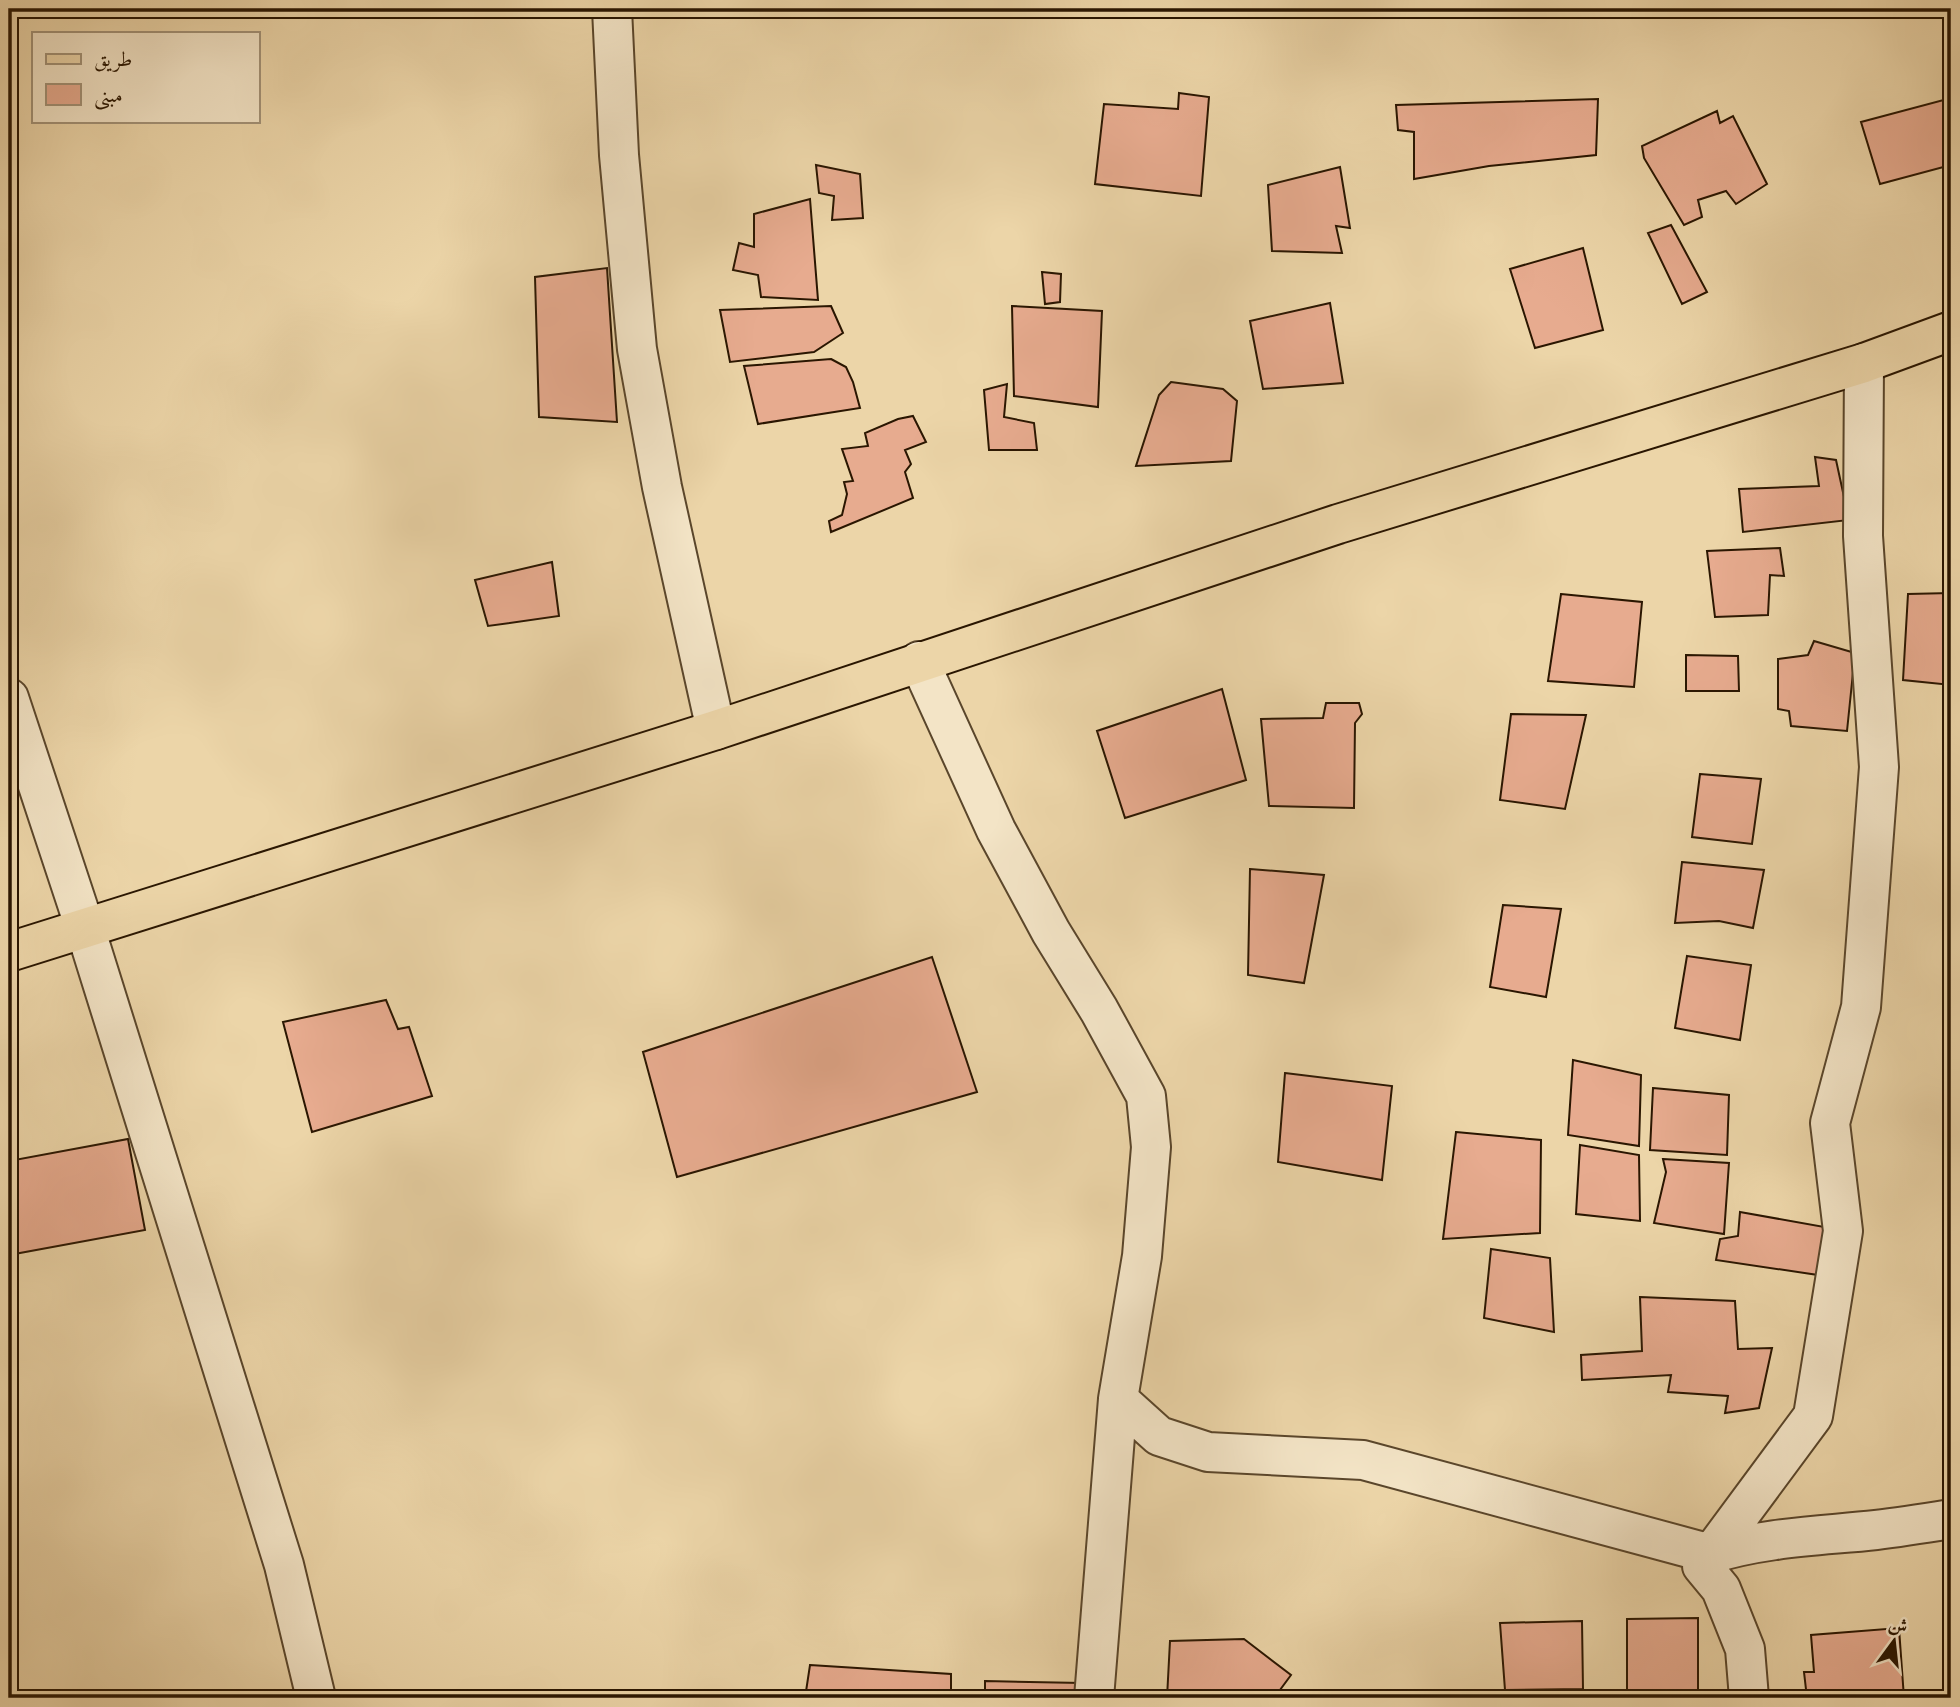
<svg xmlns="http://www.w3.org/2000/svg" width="1960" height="1707" font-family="'Libre Bodoni',Amiri,serif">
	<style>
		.building { fill: #e7ab8f; stroke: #2a1601; stroke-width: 2 }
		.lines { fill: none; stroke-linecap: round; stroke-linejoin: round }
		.minor-casing { stroke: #5a462b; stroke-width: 42 }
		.major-casing { stroke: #2a1601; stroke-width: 42 }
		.minor { stroke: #f3e4c6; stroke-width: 38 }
		.major { stroke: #ecd5a8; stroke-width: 38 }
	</style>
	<rect width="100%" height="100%" fill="#ecd5a8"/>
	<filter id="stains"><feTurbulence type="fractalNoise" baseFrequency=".00286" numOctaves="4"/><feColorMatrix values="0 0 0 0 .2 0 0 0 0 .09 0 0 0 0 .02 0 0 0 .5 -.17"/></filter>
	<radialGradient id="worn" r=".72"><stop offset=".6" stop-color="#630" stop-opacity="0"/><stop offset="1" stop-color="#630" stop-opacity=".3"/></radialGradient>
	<path class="building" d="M776,9H873L874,15L777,11Z
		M1179,93L1209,97L1201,196L1095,184L1104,104L1178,109Z
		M1951,98V165L1880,184L1861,122Z
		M1598,99L1596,155L1489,166L1414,179V132L1398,130L1396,105Z
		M1717,111L1720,123L1733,116L1767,184L1736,204L1726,191L1698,200L1702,217L1684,225L1644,158L1642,146Z
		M816,165L860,174L863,218L832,220L834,196L819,193Z
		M1340,167L1350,228L1336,226L1342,253L1272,251L1268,185Z
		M810,199L818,300L761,297L758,275L733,270L739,243L754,247V214Z
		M1671,225L1707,292L1682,304L1648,233Z
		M1583,248L1603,330L1535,348L1510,269Z
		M607,268L617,422L539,417L535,277Z
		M1042,272L1061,274L1060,302L1045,304Z
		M1330,303L1343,383L1263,389L1250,321Z
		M831,306L843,333L814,352L730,362L720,310Z
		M1012,306L1102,311L1098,407L1014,396Z
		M831,359L846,367L853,382L860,408L758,424L744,366Z
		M1171,382L1223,389L1237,401L1231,461L1136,466L1159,395Z
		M1007,384L1004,417L1034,423L1037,450H989L984,390Z
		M913,416L926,442L905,450L911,464L905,472L913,498L831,532L829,521L842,515L847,494L844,482L853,481L842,449L868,446L865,433L898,419Z
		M1815,457L1836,460L1849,520L1743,532L1739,489L1819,486Z
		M1780,548L1784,576L1770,575L1768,615L1715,617L1707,551Z
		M552,562L559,616L488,626L475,580Z
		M1951,593V685L1903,680L1908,594Z
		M1561,594L1642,602L1634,687L1548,681Z
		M1814,641L1855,653L1847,731L1791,726L1789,711L1778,709V659L1808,655Z
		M1686,655L1738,656L1739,691H1686Z
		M1222,689L1246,780L1125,818L1097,731Z
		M1326,703H1359L1362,714L1355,723L1354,808L1269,806L1261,719L1323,718Z
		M1511,714L1586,715L1565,809L1500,800Z
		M1700,774L1761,779L1752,844L1692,837Z
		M1682,862L1764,870L1753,928L1719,921L1675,923Z
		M1250,869L1324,875L1304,983L1248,975Z
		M1503,905L1561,909L1546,997L1490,987Z
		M1687,956L1751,965L1740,1040L1675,1028Z
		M932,957L977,1092L677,1177L643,1052Z
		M386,1000L398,1029L409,1027L432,1096L312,1132L283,1022Z
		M1573,1060L1641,1075L1639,1146L1568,1135Z
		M1285,1073L1392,1086L1382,1180L1278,1162Z
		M1653,1088L1729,1095L1727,1155L1650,1150Z
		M1456,1132L1541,1140L1540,1233L1443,1239Z
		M128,1139L145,1230L9,1255V1161Z
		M1580,1145L1639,1155L1640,1221L1576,1214Z
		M1663,1159L1729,1163L1724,1234L1654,1223L1666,1172Z
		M1740,1212L1830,1228L1825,1276L1716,1260L1720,1239L1738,1236Z
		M1491,1249L1550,1258L1554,1332L1484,1318Z
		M1640,1297L1735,1301L1738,1349L1772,1348L1759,1408L1725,1413L1728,1396L1668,1392L1671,1375L1582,1380L1581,1355L1642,1351Z
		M1698,1618V1698H1627V1619Z
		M1582,1621L1583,1689L1505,1690L1500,1623Z
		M1899,1628L1904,1698H1807L1804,1672H1814L1811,1635Z
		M1244,1639L1291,1675L1274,1698H1167L1170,1641Z
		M810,1665L951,1674V1698H805Z
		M985,1681L1082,1683L1081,1698H985Z"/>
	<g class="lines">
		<g class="minor-casing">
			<path id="minor" d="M612,9L619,155L637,349L662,487L716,730
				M919,661L996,830L1051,932L1099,1010L1146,1096L1151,1147L1142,1256L1118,1399L1159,1436L1208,1452L1363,1460L1711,1554C1765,1537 1820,1536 1876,1530C1901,1527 1926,1523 1951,1519
				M9,698L85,928L284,1565L316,1698
				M1094,1698L1118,1399
				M1749,1698L1745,1649L1721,1589L1702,1566L1813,1416L1843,1231L1830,1123L1861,1007L1879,767L1863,536L1864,363"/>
		</g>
		<g class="major-casing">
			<path id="major" d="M9,952L716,730L1338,524L1864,363L1951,331"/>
		</g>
		<use href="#minor" class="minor"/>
		<use href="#major" class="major"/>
	</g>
	<rect width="1960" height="1707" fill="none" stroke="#ecd5a8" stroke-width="35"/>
	<rect x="10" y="10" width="1939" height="1686" fill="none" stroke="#2a1601" stroke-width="3.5"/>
	<rect x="18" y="18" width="1925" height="1672" fill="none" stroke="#2a1601" stroke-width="2"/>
	<rect x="32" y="32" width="228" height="91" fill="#f3e4c6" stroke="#a39277" stroke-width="2"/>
	<rect x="46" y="54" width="35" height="10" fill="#ecd5a8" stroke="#a39277" stroke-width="2"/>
	<text x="94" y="66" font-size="21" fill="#2a1601">طريق</text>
	<rect x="46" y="84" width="35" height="21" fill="#e7ab8f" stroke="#a39277" stroke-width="2"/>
	<text x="94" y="102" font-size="21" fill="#2a1601">مبنى</text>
	<g transform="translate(1894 1641) rotate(15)" stroke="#f3e4c6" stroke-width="5" paint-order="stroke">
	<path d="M0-5L12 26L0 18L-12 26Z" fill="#2a1601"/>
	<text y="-10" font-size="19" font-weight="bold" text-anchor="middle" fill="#2a1601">ش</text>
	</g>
	<rect width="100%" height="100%" filter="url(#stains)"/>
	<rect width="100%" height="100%" fill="url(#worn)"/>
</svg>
